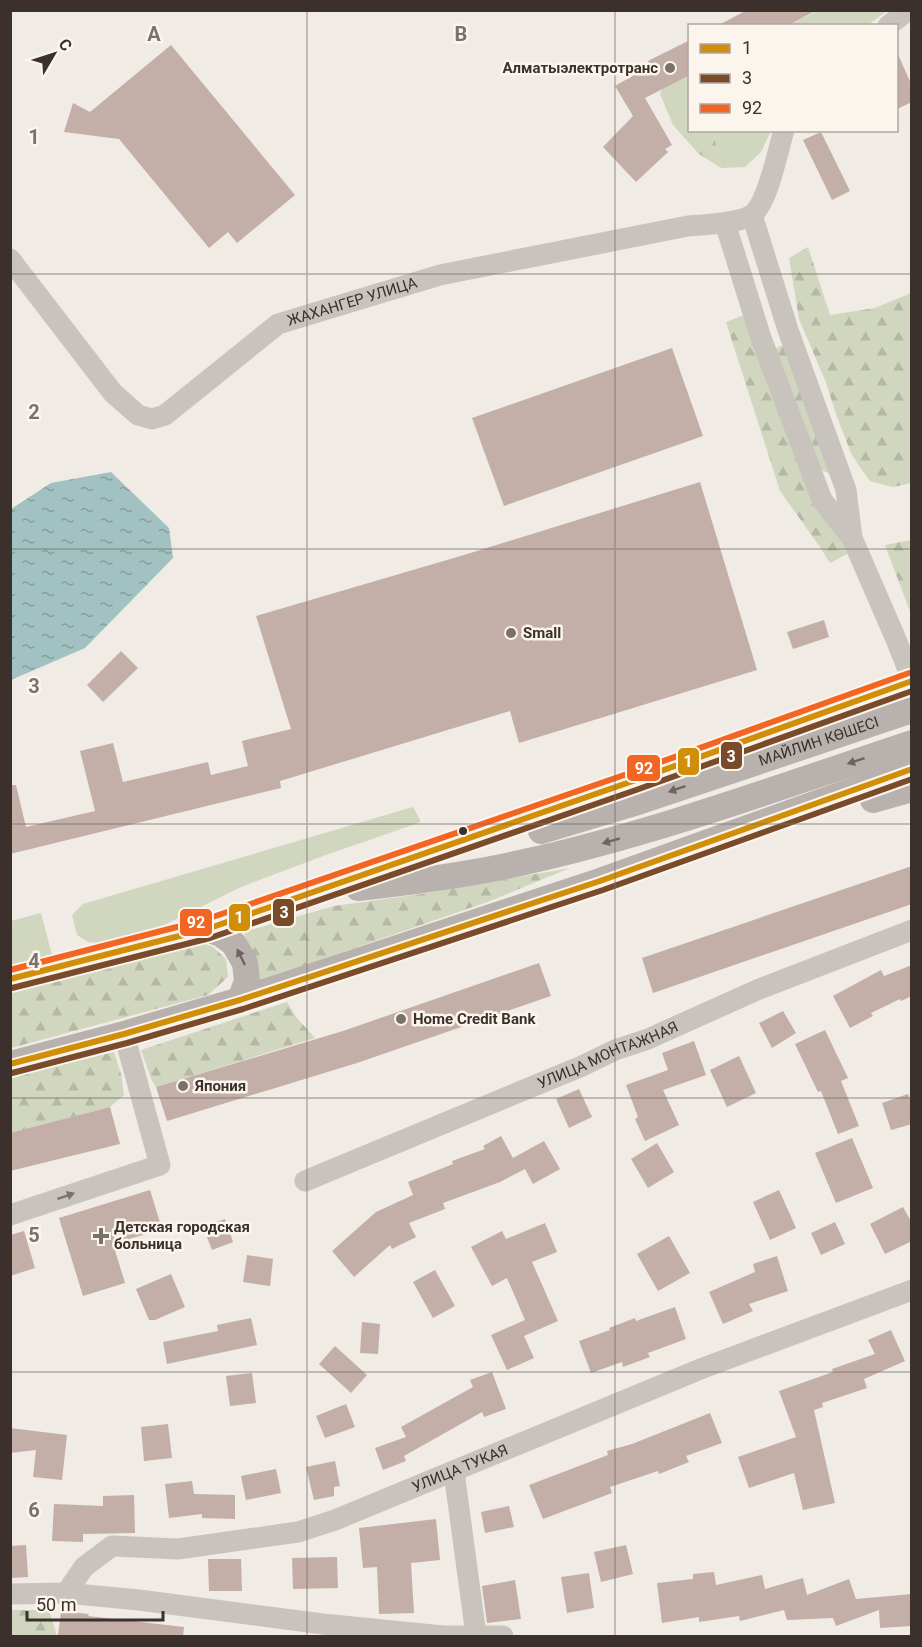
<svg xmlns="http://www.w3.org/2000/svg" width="922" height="1647" font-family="Roboto,sans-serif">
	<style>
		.grass { fill: #d1d6bf }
		.forest { fill: url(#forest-firs) }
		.water { fill: url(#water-ripples) }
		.building { fill: #c3afa7 }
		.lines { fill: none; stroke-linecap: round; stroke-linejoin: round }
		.minor { stroke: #c9c3be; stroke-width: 21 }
		.major { stroke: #b8b1ad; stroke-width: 26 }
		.bus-1-casing { stroke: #fbf5ee; stroke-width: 10 }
		.bus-2-casing { stroke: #fbf5ee; stroke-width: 10 }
		.bus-3-casing { stroke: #fbf5ee; stroke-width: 10 }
		.bus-1 { stroke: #d18e09; stroke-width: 6 }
		.bus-2 { stroke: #7a4b2a; stroke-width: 6 }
		.bus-3 { stroke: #f26522; stroke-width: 6 }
		.oneway { fill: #6d645f }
		.oneway2 { fill: #7b726d }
		.grid { fill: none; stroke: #7a716c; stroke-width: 1.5; stroke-opacity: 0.55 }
		.poi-dot { fill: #7a716c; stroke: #fbf5ee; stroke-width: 2 }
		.bus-dot { fill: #3b302b; stroke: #fbf5ee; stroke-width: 2 }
		.labels { text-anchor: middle; stroke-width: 5; stroke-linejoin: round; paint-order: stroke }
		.poi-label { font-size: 15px; font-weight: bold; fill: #3b302b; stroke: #fbf5ee; text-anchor: start }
		.street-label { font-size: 15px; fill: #3b302b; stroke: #fbf5ee }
		.grid-label { font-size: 20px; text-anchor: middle; font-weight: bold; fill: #7a716c; stroke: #fbf5ee; stroke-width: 5; stroke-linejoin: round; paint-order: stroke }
		.line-badge { stroke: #fbf5ee; stroke-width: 2 }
		.badge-label { font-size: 16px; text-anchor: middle; font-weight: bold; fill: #fff }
	</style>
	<defs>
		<pattern id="forest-firs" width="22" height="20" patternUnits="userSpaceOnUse" patternTransform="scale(1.5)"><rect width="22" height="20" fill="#d1d6bf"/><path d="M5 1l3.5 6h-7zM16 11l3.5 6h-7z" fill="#b4b8a4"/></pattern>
		<pattern id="water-ripples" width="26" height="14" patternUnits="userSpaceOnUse" patternTransform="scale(1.5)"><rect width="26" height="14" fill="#a1c2c1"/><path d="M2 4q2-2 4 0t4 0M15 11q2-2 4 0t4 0" fill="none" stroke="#849e9d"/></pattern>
	</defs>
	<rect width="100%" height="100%" fill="#f0ebe5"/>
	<path class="grass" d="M817,11H887L868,25L787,26Z
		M689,75V122L673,125L660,94L662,89Z
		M713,131H749L761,152L745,167L721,168Z
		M413,807L421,822L323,856L241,887L154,930L103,943L88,942L77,935L72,915L83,904Z
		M41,913L52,955L11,965V921Z"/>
	<path class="forest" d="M684,122H689L690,130L713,131L721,168L699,154L673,125Z
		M749,131H771L761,152Z
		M808,247L830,315L875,308L911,293V483L893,487L870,481L859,466L851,453L837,417L825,380L799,319L789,258Z
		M746,314L842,537L847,554L830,563L820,547L780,491L726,322Z
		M784,344L833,475L817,468L772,351Z
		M911,540H912L911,614L885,545Z
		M570,868L490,901L257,982L244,932L334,906L421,894Z
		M200,942L213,947L226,959L228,977L208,995L11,1048V986Z
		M287,1002L296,1017L315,1038L156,1087L152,1081L141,1050Z
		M114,1052L121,1074L124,1095L110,1107L11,1133V1077Z
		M11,1610H49L57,1636H11Z"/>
	<path class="water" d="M111,472L169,528L173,558L85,648L11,680V509L51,483Z"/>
	<path class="building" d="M747,10H817L787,26H717Z
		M690,40V75L645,98L672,145L665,149L668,152L636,182L603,147L633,116L615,86L650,66L648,61Z
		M171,45L295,195L237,243L228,232L209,248L119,139L64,132L73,103L90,112Z
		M897,52L912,86V102L897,109Z
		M821,132L850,191L832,200L803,140Z
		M672,348L703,436L504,506L472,418Z
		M700,482L757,670L519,743L510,711L280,781L281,788L10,854V785H16L26,827L95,811L80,751L113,743L123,782L208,762L211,775L248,766L242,741L291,729L256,616L464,555Z
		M824,620L829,637L793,649L787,632Z
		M121,651L138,668L103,702L87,685Z
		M912,866V904L653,993L642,958Z
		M539,963L551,996L357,1063L167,1121L156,1087L343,1031Z
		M912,965V996L901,1001L900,999L871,1013L873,1016L850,1028L833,996L881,970L884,976Z
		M783,1011L796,1033L772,1048L759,1023Z
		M825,1030L848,1078L841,1081L859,1126L838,1134L821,1091L818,1092L795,1044Z
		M694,1041L706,1075L663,1090L679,1125L645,1141L635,1119L638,1117L626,1085L668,1070L662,1053Z
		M739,1056L756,1093L727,1107L710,1070Z
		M579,1089L592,1117L569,1128L556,1099Z
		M908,1094L912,1103V1124L891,1130L882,1103Z
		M110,1107L120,1144L10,1171V1133Z
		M501,1136L513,1158L544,1141L560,1169L533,1184L525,1169L500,1182L443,1203L445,1209L409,1223L416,1237L392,1249L390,1245L354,1277L332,1251L376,1212L413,1195L408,1182L453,1164L452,1161L485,1149L483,1146Z
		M852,1138L873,1188L836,1203L815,1153Z
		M657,1143L674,1172L648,1188L631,1159Z
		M150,1190L162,1229L113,1244L125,1283L83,1296L59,1218Z
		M779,1190L796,1228L770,1240L753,1202Z
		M903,1207L912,1223V1241L885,1254L870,1224Z
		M225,1219L233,1242L212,1250L203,1227Z
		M835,1222L845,1244L821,1255L811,1233Z
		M545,1223L557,1252L532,1262L558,1321L524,1336L534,1358L507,1370L491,1335L525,1320L507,1278L492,1286L471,1247L502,1231L506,1239Z
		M24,1231L35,1268L10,1276V1235Z
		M669,1236L690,1273L658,1291L637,1254Z
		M247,1255L273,1259L270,1286L243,1282Z
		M777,1256L788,1291L749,1304L753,1311L723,1324L709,1292L755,1272L753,1264Z
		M435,1270L455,1306L433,1318L413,1282Z
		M171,1274L185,1307L155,1320H149L136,1289Z
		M675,1307L686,1339L648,1353L650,1357L623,1367L622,1362L591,1373L579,1341L610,1330L609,1328L635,1318L636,1321Z
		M251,1318L257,1345L167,1364L163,1342L218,1331L217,1325Z
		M362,1322L380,1324L378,1354L360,1353Z
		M891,1330L905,1361L864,1379L867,1388L822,1403L823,1407L814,1410L835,1503L803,1510L794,1473L749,1488L738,1457L796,1437L779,1391L833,1372L832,1369L875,1354L868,1340Z
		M335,1346L367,1375L351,1393L319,1364Z
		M492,1372L506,1409L484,1417L482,1412L404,1456L406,1461L383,1470L375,1448L406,1437L401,1427L473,1387L470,1380Z
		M252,1373L256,1403L230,1406L226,1376Z
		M346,1404L355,1427L325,1438L316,1416Z
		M710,1413L722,1443L686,1456L689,1462L659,1474L658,1471L610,1487L612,1493L543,1519L529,1485L608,1455L607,1451L632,1444Z
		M168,1424L172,1458L144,1461L141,1427Z
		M10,1428L67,1435L62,1480L33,1477L36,1450L10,1453Z
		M335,1461L340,1486L334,1487V1496L314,1500L306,1467Z
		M276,1469L281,1493L246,1500L241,1476Z
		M192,1481L194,1494L235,1495V1519L202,1518V1514L169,1518L165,1484Z
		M134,1495L135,1533L83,1534V1542L52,1541L54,1504L103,1506V1496Z
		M509,1506L514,1527L485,1533L481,1512Z
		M436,1519L440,1560L411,1563L414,1613L379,1614L377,1567L363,1568L359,1528Z
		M26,1545L28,1577L10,1578V1546Z
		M626,1545L633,1574L601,1582L594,1552Z
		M337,1557L338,1588L293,1589L292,1558Z
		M208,1559H241L242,1591H209Z
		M714,1572L716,1585L762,1575L765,1589L803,1578L807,1595L849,1579L856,1599L912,1594V1626L880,1628L879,1610L836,1626L833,1618L787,1620L784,1610L740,1621L739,1616L699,1622V1617L662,1623L657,1583L693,1579V1574Z
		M589,1573L594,1608L567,1613L561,1577Z
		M515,1580L521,1619L487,1623L482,1586Z
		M61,1611L89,1614L88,1616L184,1627L183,1636H58Z"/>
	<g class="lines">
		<g class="minor">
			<path d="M888,26L902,15L906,10"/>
			<path d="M752,215L788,330L846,490L852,538"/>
			<path d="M725,223L761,338L822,500L852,538L895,637L912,680"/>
			<path id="s1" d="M10,259L113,393L138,415L152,419L165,415L278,324L440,275L688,226C703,225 742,223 753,214C768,202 778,150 784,130"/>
			<path id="s2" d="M305,1181L582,1066L615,1050L648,1039L757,990L912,930"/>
			<path d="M10,1215L160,1165L124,1034"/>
			<path d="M454,1472L476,1635"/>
			<path d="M66,1593L139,1600L323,1624L443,1636H503"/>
			<path id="s3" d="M10,1594L66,1593L84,1567L112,1546L178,1549L298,1532L335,1520L703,1368L912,1290"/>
		</g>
		<g class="major">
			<path d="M873,800L912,789"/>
			<path id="s4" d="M541,831L641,801L912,710"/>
			<path d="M358,888C413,882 467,875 520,863C653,834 782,786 912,743"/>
			<path d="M207,929L221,934L234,944L245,963L247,981L240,1000"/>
			<path d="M10,979L207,929L633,781L912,681"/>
			<path d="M10,1064L124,1034L240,1000L600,881L912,769"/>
		</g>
		<g class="bus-1-casing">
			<path id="bus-1" d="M10,979L207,929L633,781L912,681
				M10,1064L124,1034L240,1000L600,881L912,769"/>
		</g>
		<g class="bus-2-casing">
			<path id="bus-2" d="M12,988L210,938L636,790L912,691
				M12,1073L127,1043L243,1009L603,890L912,779"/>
		</g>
		<g class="bus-3-casing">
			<path id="bus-3" d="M10,970L204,920L630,773L909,673"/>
		</g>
		<use href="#bus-1" class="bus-1"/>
		<use href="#bus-2" class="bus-2"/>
		<use href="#bus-3" class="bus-3"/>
	</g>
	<defs><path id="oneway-solid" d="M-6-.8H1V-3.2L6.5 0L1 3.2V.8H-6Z" transform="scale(1.5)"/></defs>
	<g class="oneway">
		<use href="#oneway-solid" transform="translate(856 761) rotate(162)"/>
		<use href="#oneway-solid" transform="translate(677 789) rotate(161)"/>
		<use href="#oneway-solid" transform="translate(611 841) rotate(164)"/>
		<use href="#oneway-solid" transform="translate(241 957) rotate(-116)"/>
	</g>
	<use class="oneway2" href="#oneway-solid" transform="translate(66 1196) rotate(-19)"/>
	<path class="grid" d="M307,10V1636M615,10V1636M10,274H912M10,549H912M10,824H912M10,1098H912M10,1372H912"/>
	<g class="poi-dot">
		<circle cx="670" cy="68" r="6"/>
		<circle cx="511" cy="633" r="6"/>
		<circle cx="401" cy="1019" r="6"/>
		<circle cx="183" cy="1086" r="6"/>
		<path d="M98 1227h6v6h6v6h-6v6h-6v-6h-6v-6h6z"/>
	</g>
	<circle class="bus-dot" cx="463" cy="831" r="5"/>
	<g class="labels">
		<g class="poi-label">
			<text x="658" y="73" text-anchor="end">Алматыэлектротранс</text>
			<text x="523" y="638">Small</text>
			<text x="413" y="1024">Home Credit Bank</text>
			<text x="195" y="1091">Япония</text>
			<text x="114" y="1232">Детская городская<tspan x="114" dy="17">больница</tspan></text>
		</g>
		<g class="street-label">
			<text dy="5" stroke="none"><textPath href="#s1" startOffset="453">ЖАХАНГЕР УЛИЦА</textPath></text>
			<text dy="5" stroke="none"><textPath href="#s4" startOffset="292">МАЙЛИН КӨШЕСІ</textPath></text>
			<text dy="5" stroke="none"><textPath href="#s2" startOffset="328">УЛИЦА МОНТАЖНАЯ</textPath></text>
			<text dy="5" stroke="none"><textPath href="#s3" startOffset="484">УЛИЦА ТУКАЯ</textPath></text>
		</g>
	</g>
	<g class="grid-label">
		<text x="154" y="41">A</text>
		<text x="461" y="41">B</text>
		<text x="34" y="144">1</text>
		<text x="34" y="419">2</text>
		<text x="34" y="693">3</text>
		<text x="34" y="968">4</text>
		<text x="34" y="1242">5</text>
		<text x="34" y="1517">6</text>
	</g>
	<g class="line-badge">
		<rect x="720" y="741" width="23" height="29" rx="6" fill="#7a4b2a"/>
		<rect x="677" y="747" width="23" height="29" rx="6" fill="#d18e09"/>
		<rect x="626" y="754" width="35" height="28" rx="6" fill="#f26522"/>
		<rect x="272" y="898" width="23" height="29" rx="6" fill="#7a4b2a"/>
		<rect x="228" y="903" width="23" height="29" rx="6" fill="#d18e09"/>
		<rect x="179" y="908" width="34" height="29" rx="6" fill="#f26522"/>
	</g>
	<g class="badge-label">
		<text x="731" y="762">3</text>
		<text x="688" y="767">1</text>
		<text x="644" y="774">92</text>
		<text x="284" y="918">3</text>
		<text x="239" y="923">1</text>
		<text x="196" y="928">92</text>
	</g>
	<rect width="922" height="1647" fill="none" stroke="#3b302b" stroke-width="24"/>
	<rect x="688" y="24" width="210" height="108" fill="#fbf5ee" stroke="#aea6a0" stroke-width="1.5"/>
	<rect x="700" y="44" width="30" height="9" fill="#d18e09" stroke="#aea6a0" stroke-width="1.5"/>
	<text x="742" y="54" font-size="18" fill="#3b302b">1</text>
	<rect x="700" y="74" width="30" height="9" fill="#7a4b2a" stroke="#aea6a0" stroke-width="1.5"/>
	<text x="742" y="84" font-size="18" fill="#3b302b">3</text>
	<rect x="700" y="104" width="30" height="9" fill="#f26522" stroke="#aea6a0" stroke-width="1.5"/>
	<text x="742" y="114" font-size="18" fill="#3b302b">92</text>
	<g transform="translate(54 54) rotate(51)" stroke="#fbf5ee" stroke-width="4.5" paint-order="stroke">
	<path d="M0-4.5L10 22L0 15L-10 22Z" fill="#3b302b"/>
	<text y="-9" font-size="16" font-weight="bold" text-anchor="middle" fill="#3b302b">С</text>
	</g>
	<path d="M27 1611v9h136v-9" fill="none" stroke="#3b302b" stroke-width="3"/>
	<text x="36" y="1611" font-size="18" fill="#3b302b" stroke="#fbf5ee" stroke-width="4.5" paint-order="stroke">50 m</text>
</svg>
